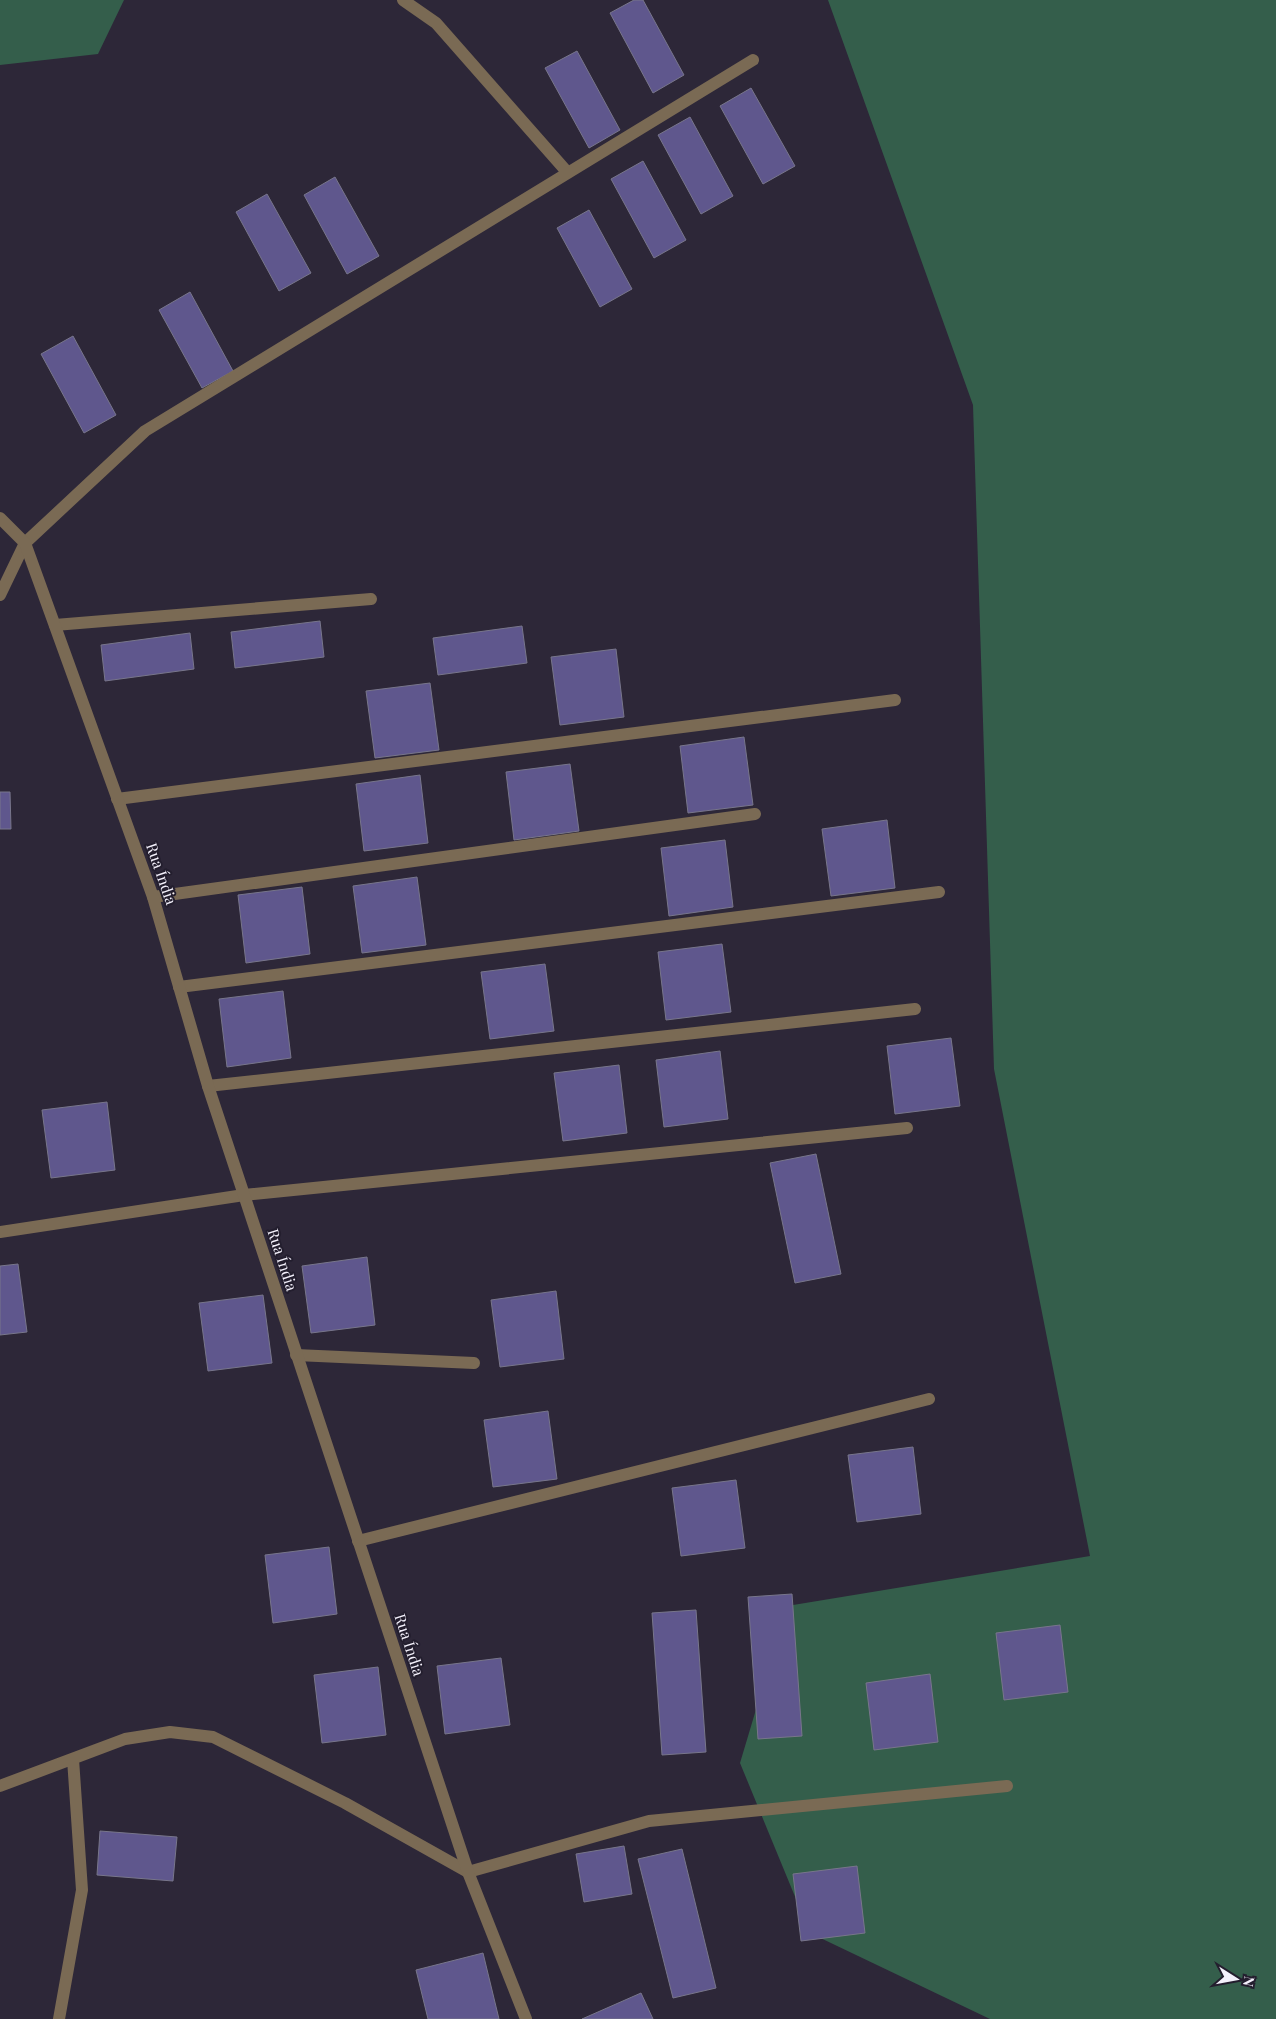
<svg xmlns="http://www.w3.org/2000/svg" width="1276" height="2019" font-family="'Playfair Display',serif">
	<style>
		.green { fill: #345e4b }
		.building { fill: #5f578d; stroke: #78768b }
		.lines { fill: none; stroke-linecap: round; stroke-linejoin: round }
		.lane { stroke: #7a6a54; stroke-width: 12 }
		.street { stroke: #7a6a54; stroke-width: 12 }
		.labels { text-anchor: middle; stroke-width: 4; stroke-linejoin: round; paint-order: stroke }
		.street-label { font-size: 15px; fill: #f4f1fc; stroke: #231e2e }
	</style>
	<rect width="100%" height="100%" fill="#2d2738"/>
	<path class="green" d="M0,0H124L98,54L0,65Z
		M828,0H1276V2019H990L810,1933L740,1763L787,1606L1090,1556L994,1069L973,405Z"/>
	<path class="building" d="M634,0H643L684,75L653,93L610,13Z
		M577,51L620,130L589,148L545,68Z
		M751,88L795,166L763,184L720,106Z
		M690,117L733,196L701,214L658,135Z
		M643,161L686,240L654,258L611,179Z
		M335,177L379,256L347,274L304,195Z
		M267,194L311,273L279,291L236,212Z
		M589,210L632,289L600,307L557,228Z
		M190,292L233,371L202,388L159,310Z
		M73,336L116,415L84,433L41,354Z
		M320,621L324,657L235,668L231,632Z
		M522,626L527,663L438,675L433,638Z
		M190,633L194,669L105,681L101,645Z
		M616,649L624,717L560,725L551,657Z
		M430,683L439,750L375,758L366,691Z
		M744,737L753,805L688,813L680,746Z
		M570,764L579,831L514,840L506,772Z
		M420,775L428,843L364,851L356,784Z
		M0,792H10L11,829H0Z
		M887,820L895,888L831,896L822,829Z
		M725,840L733,907L669,916L661,848Z
		M417,877L426,945L362,953L353,886Z
		M302,887L310,954L246,963L238,895Z
		M722,944L731,1012L666,1020L658,952Z
		M545,964L554,1031L490,1039L481,972Z
		M283,991L291,1058L227,1067L219,999Z
		M951,1038L960,1106L895,1114L887,1046Z
		M720,1051L728,1119L664,1127L656,1060Z
		M619,1065L627,1133L563,1141L554,1073Z
		M107,1102L115,1170L51,1178L42,1110Z
		M816,1154L841,1274L795,1283L770,1163Z
		M367,1257L375,1325L311,1333L302,1266Z
		M18,1264L27,1332L0,1335V1266Z
		M556,1291L564,1359L500,1367L491,1300Z
		M263,1295L272,1363L208,1371L199,1303Z
		M548,1411L557,1479L493,1487L484,1420Z
		M913,1447L921,1514L857,1522L848,1455Z
		M736,1480L745,1548L681,1556L672,1488Z
		M329,1547L337,1614L273,1623L265,1555Z
		M792,1594L802,1736L758,1739L748,1597Z
		M696,1610L706,1752L662,1755L652,1613Z
		M1060,1625L1068,1692L1004,1700L996,1633Z
		M501,1658L510,1725L445,1734L437,1666Z
		M378,1667L386,1735L322,1743L314,1675Z
		M930,1674L938,1742L874,1750L866,1683Z
		M100,1831L177,1837L173,1881L97,1875Z
		M624,1846L632,1894L584,1902L576,1854Z
		M682,1849L716,1988L673,1998L638,1859Z
		M857,1866L865,1933L801,1941L793,1874Z
		M483,1953L499,2019H428L416,1970Z
		M641,1993L653,2019H582Z"/>
	<g class="lines">
		<path class="lane" d="M403,0L436,23L568,173
			M0,595L25,543L145,431L753,60
			M55,625L371,599
			M117,799L895,700
			M153,897L755,814
			M179,987L939,892
			M208,1086L915,1009
			M0,1232L244,1195L907,1128
			M296,1355L474,1363
			M358,1541L929,1399
			M0,1786L125,1739L170,1732L213,1737L345,1803L468,1872L649,1821L1007,1786
			M59,2019L82,1890L73,1759"/>
		<path class="street" d="M0,518L25,543L153,897L208,1086L468,1872L526,2019"/>
	</g>
	<g class="labels">
		<g class="street-label">
			<text transform="translate(161 874) rotate(71)" y="5">Rua Índia</text>
			<text transform="translate(282 1260) rotate(72)" y="5">Rua Índia</text>
			<text transform="translate(409 1645) rotate(72)" y="5">Rua Índia</text>
		</g>
	</g>
	<g transform="translate(1236 1979) rotate(101)" stroke="#231e2e" stroke-width="4" paint-order="stroke">
	<path d="M0-4L9 19L0 12L-9 19Z" fill="#f4f1fc"/>
	<text y="-8" font-size="14" font-weight="bold" text-anchor="middle" fill="#f4f1fc">N</text>
	</g>
</svg>
